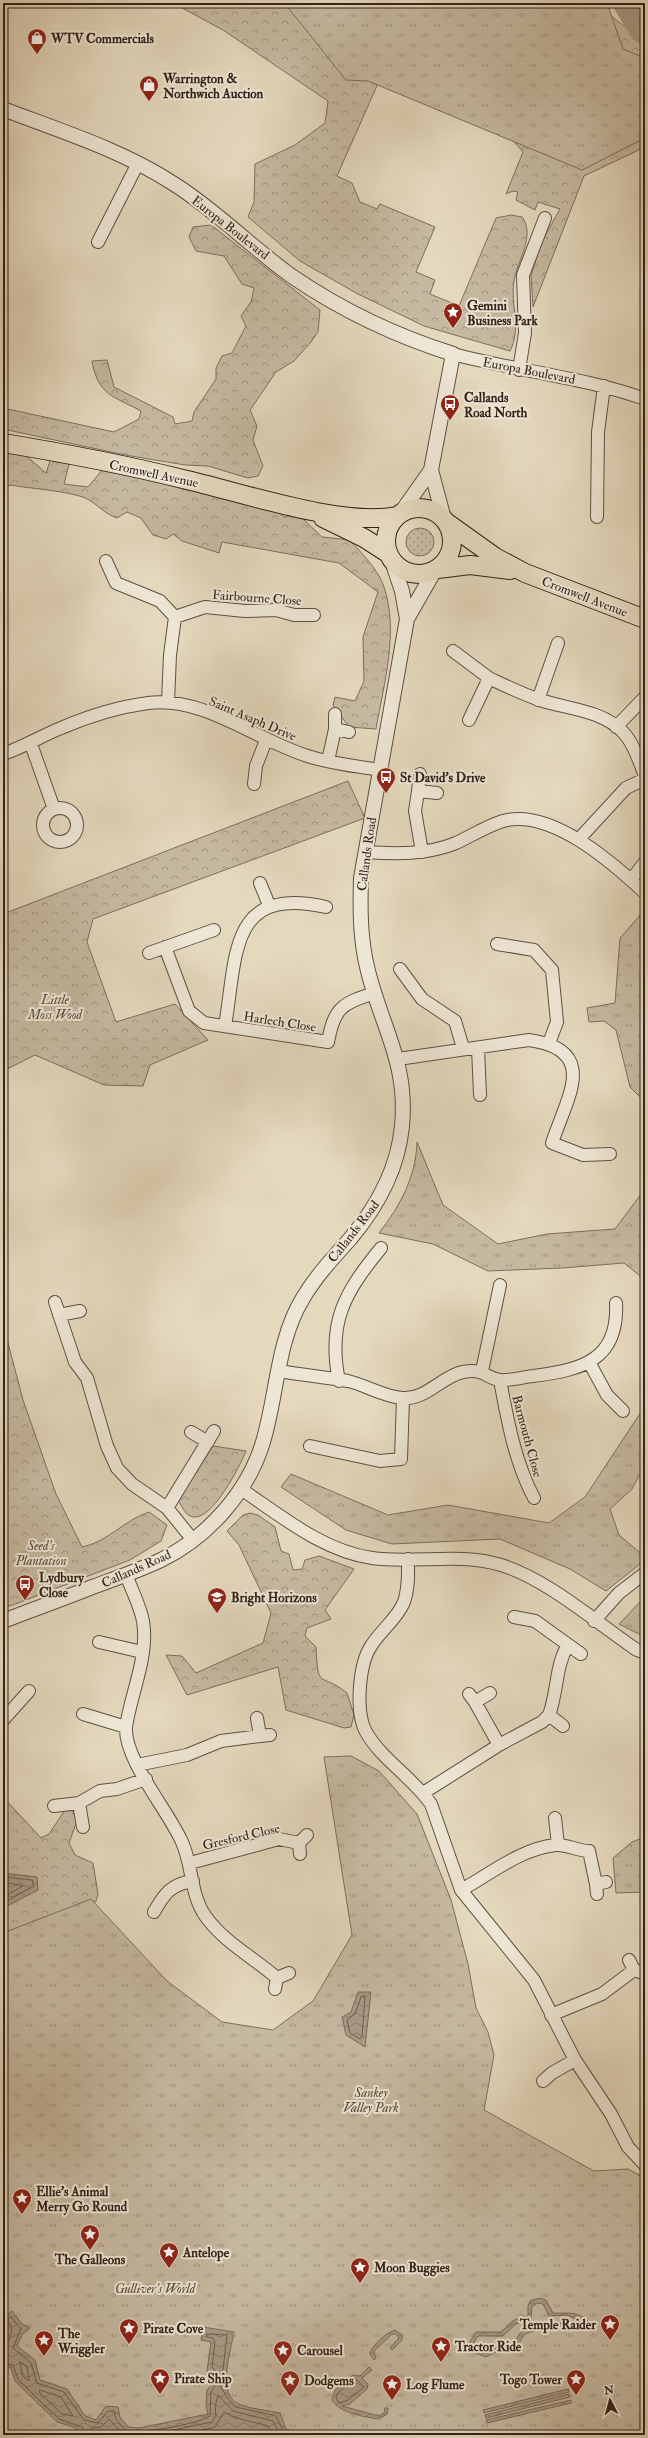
<svg xmlns="http://www.w3.org/2000/svg" width="648" height="2438" font-family="'IM FELL Double Pica',serif">
	<style>
		.grass { fill: url(#grass-dots); stroke: #7c6e5e }
		.forest { fill: url(#forest-crowns); stroke: #7c6e5e }
		.park { fill: url(#park-tufts); stroke: #7c6e5e }
		.water { fill: url(#water-waves); stroke: #796a5b }
		.lines { fill: none; stroke-linecap: round; stroke-linejoin: round }
		.shore { stroke: #6e5e50; stroke-width: 1 }
		.river { stroke: #a89a86; stroke-width: 23 }
		.minor-casing { stroke: #5f5043; stroke-width: 14 }
		.tertiary-casing { stroke: #5f5043; stroke-width: 16 }
		.primary-casing { stroke: #33221a; stroke-width: 20 }
		.minor { stroke: #ede6d4; stroke-width: 12 }
		.tertiary { stroke: #ede6d4; stroke-width: 14 }
		.primary { stroke: #e4d8bd; stroke-width: 18 }
		.labels { text-anchor: middle; stroke-width: 4; stroke-linejoin: round; paint-order: stroke }
		.poi-label { font-size: 13px; font-weight: bold; fill: #33221a; stroke: #ede6d4; text-anchor: start }
		.street-label { font-size: 13px; fill: #33221a; stroke: #ede6d4 }
		.park-label { font-size: 13px; font-style: italic; fill: #58483c; stroke: #ede6d4 }
	</style>
	<defs>
		<pattern id="grass-dots" width="8" height="8" patternUnits="userSpaceOnUse"><rect width="8" height="8" fill="#c6b9a1"/><path d="M2 2h.1M6 6h.1" fill="none" stroke="#a19682" stroke-width="1.8" stroke-linecap="round"/></pattern>
		<pattern id="forest-crowns" width="20" height="18" patternUnits="userSpaceOnUse"><rect width="20" height="18" fill="#c6b9a1"/><path d="M2 6a3 3 0 1 1 6 0M12 15a3 3 0 1 1 6 0" fill="none" stroke="#a19682"/></pattern>
		<pattern id="park-tufts" width="24" height="20" patternUnits="userSpaceOnUse"><rect width="24" height="20" fill="#c6b9a1"/><path d="M3 7l-1-3M5 7V3M7 7l1-3M15 17l-1-3M17 17v-4M19 17l1-3" fill="none" stroke="#a19682"/></pattern>
		<pattern id="water-waves" width="16" height="10" patternUnits="userSpaceOnUse"><rect width="16" height="10" fill="#a89a86"/><path d="M0 5q4-4 8 0t8 0" fill="none" stroke="#897d6d"/></pattern>
	</defs>
	<rect width="100%" height="100%" fill="#e4d8bd"/>
	<filter id="stains"><feTurbulence type="fractalNoise" baseFrequency=".005" numOctaves="4"/><feColorMatrix values="0 0 0 0 .2 0 0 0 0 .09 0 0 0 0 .02 0 0 0 .5 -.17"/></filter>
	<radialGradient id="worn" r=".72"><stop offset=".6" stop-color="#630" stop-opacity="0"/><stop offset="1" stop-color="#630" stop-opacity=".3"/></radialGradient>
	<path class="grass" d="M406 542a14 14 0 1 1 28 0a14 14 0 1 1-28 0Z"/>
	<path class="forest" d="M173,3H594L624,26L645,36V147L584,176L533,307L531,276L541,243L560,209L538,202L535,210L516,200L518,192L513,191L506,194L523,152L509,136L380,79L337,176L352,183L360,202L377,209L380,204L435,227L416,272L435,280L430,294L459,306L496,218L511,215L522,217C536,236 517,261 514,281C510,305 522,328 510,351L424,326L356,293L300,261L248,217L254,202L255,164L295,145L325,123L328,101L223,30Z
		M211,225L320,310L318,332L311,342L294,361L276,372L250,410L257,426L253,440L263,466L258,476L248,478L208,466L185,465L125,455L3,429V408L114,432L139,419L141,411C113,396 98,395 92,361L107,360L114,387L173,417L175,424L192,421L194,412L216,379V368L222,356L232,353L246,326L241,316L251,302L254,288L242,284L224,256L196,251L189,237L193,227Z
		M3,450L24,454L46,473L51,458L69,464L64,484L88,487L103,469L264,504L285,517L298,514L322,537L350,540C362,554 378,569 384,587C399,632 384,683 376,729L349,727L333,705L335,697L355,701L364,681L363,637L378,592L339,563L222,542L219,553L182,541L173,534L166,539L153,535L141,518L127,512L117,518C104,514 96,502 83,497C60,490 34,489 10,485L3,489Z
		M348,781L365,818L93,919L87,942L116,1022L175,1004L208,1040L150,1065L143,1086L104,1085L35,1055L3,1071V914Z
		M3,1324L23,1400L56,1494L82,1547C108,1542 124,1520 149,1512L167,1525L161,1541L130,1560L10,1606L3,1605Z
		M213,1446L246,1451C240,1466 213,1519 194,1517C186,1517 182,1506 178,1500Z
		M250,1513L258,1515L275,1527L281,1551L289,1554L293,1570L302,1569L305,1560L319,1556L354,1569L325,1610L331,1619L307,1628L305,1636L316,1647C318,1692 320,1671 347,1693L354,1715L351,1727L344,1728L286,1710L278,1667L187,1695L166,1655L182,1656L196,1673L263,1643L271,1613L239,1545L227,1531L243,1515Z
		M3,1797L41,1838L49,1834L65,1810L73,1811L77,1821L69,1843L75,1855L93,1863L98,1894L96,1901L78,1910L3,1936Z"/>
	<path class="park" d="M282,3H607L623,49L645,58V138L582,170L368,81L346,80L286,5Z
		M642,913L645,915V1102L630,1087L616,1030L604,1021L589,1022L587,1008L615,1003L620,938Z
		M417,1142L443,1205L498,1244L547,1234L615,1229L642,1193L645,1182V1280L624,1263L562,1268L488,1271L433,1244L379,1233C400,1206 416,1177 417,1142Z
		M645,1406V1465L632,1489L610,1509L619,1535L645,1557V1560L606,1591L570,1569L500,1539L392,1544L346,1530L281,1487L291,1474L388,1515L448,1505L549,1523L585,1497Z
		M645,1597V1637L619,1624Z
		M351,1756L379,1771L417,1814L451,1900L468,1964L476,2008L488,2032L494,2055L484,2110L594,2171L628,2169L645,2178V2435H3V1933L91,1899L167,1981L222,2022L273,2030L313,2001L352,1935L324,1757Z
		M645,1837V1892L616,1893L613,1858L632,1842Z"/>
	<path class="water" d="M3,1873L37,1877L38,1890L3,1908Z
		M358,1992H371L365,2047L346,2035L342,2017L351,2012Z
		M540,2298L546,2300L553,2313C565,2314 577,2310 588,2321L584,2329L572,2325L561,2327L560,2323L569,2321L583,2323L568,2315L549,2316L543,2304L537,2303L532,2306L531,2319L516,2324L503,2336H478L474,2342L476,2350L482,2353L500,2346H513C519,2334 520,2330 534,2327L535,2331C522,2333 522,2338 517,2348L510,2351L500,2350L486,2357L472,2352L470,2342L476,2332H501L514,2320L528,2316V2306L530,2301Z
		M12,2311L22,2324L30,2328L22,2335L17,2346L35,2360L40,2380L67,2389L85,2416L96,2420L106,2406L118,2407L120,2417L128,2427L139,2428L208,2414L206,2405L207,2390L212,2384V2373L207,2371L211,2342L201,2340L203,2327L234,2332C231,2350 217,2393 237,2403C248,2409 267,2410 280,2413L286,2429L304,2435H84L73,2427L57,2422L15,2381L11,2368L3,2367V2342L7,2334L8,2327L3,2322V2317Z
		M395,2330L402,2335V2340L392,2350L390,2348L399,2338L396,2334H392L374,2351L376,2358L374,2360L370,2354C371,2346 387,2332 395,2330Z
		M369,2367L372,2370L362,2378L368,2384L367,2389L350,2404L342,2406L379,2416L384,2413L385,2408H388L387,2414L379,2419C365,2417 339,2413 332,2400L335,2390L353,2375L360,2376Z
		M568,2389L569,2392L484,2413L483,2410Z
		M569,2394L570,2397L486,2418L485,2415Z
		M571,2400V2403L487,2423L486,2420Z"/>
	<g class="lines">
		<path class="shore" d="M3,1877L32,1880L34,1886L3,1903
			M3,1882L23,1886L3,1897
			M365,1996L362,2037L360,2039L350,2033L347,2020L355,2014L361,1997Z
			M3,2343L7,2342C13,2334 13,2327 7,2320L11,2317L21,2329L13,2348L31,2363L37,2383L64,2392L84,2420L98,2423L108,2411H114L116,2419L125,2430C138,2435 198,2424 210,2416L211,2392L215,2386L216,2372L212,2367L215,2342L213,2338L207,2337L206,2334L227,2335L221,2387L228,2399L236,2407L276,2416L284,2432L292,2435
			M20,2362L27,2366L29,2381L23,2376Z
			M3,2363L13,2365L18,2379L41,2402L59,2419L82,2427L86,2435
			M355,2378L364,2387L348,2400L339,2403L336,2398L338,2393Z
			M40,2390L61,2397L73,2416L62,2414L40,2393Z
			M91,2435V2428L101,2427L109,2419L124,2435
			M149,2435L212,2422L216,2415L215,2407L218,2395L233,2411L273,2421L280,2435
			M183,2435L215,2427L224,2412L233,2417L268,2426L273,2435"/>
		<path class="river" d="M624,3L641,31L645,33"/>
		<g class="minor-casing">
			<path id="minor" d="M98,242L138,163
				M453,354C517,371 583,377 645,399
				M519,370L525,333L523,275L545,218
				M597,517L598,432L604,386
				M106,561L116,583L160,601L175,617L205,607L245,611L276,610L294,615H314
				M453,651L489,678
				M538,700L558,643
				M168,702L170,655L175,617
				M335,714V729L349,732
				M469,720L489,678C506,686 522,694 540,700C567,709 602,710 623,732C634,744 639,761 645,776
				M616,727L645,697
				M31,744L54,809
				M3,754C24,747 41,736 61,728C89,716 118,707 148,703C206,696 258,742 311,757C333,764 357,766 380,770
				M328,761L335,729
				M420,774L418,791L437,793
				M254,784L256,766L266,740
				M418,791L415,811L422,852
				M43 825a17 17 0 1 1 34 0a17 17 0 1 1-34 0Z
				M579,839L626,788L645,779
				M366,852C396,854 427,855 456,843C471,836 487,826 503,821C551,808 613,863 645,893
				M631,880L645,862
				M260,883L269,905
				M497,944L534,950L552,970L557,1022L549,1043
				M165,947L189,1011L204,1023L328,1042C334,1008 342,1003 375,993
				M149,953L214,930
				M400,969L422,999L455,1021L463,1048
				M225,1026C237,955 229,885 326,907
				M478,1048L480,1095
				M398,1059L529,1040C601,1050 566,1099 552,1143L583,1155L610,1154
				M55,1302L75,1362L87,1378L107,1446L117,1468L132,1484L167,1508L193,1540
				M59,1315L80,1311
				M589,1362L607,1395L623,1411
				M279,1371C302,1375 325,1377 348,1381C366,1385 384,1397 403,1398C426,1400 442,1376 463,1372C485,1368 485,1378 500,1380C510,1381 523,1377 533,1376C582,1370 619,1360 616,1303
				M482,1371L500,1285
				M500,1380C507,1418 515,1463 534,1498
				M339,1381C327,1322 345,1292 381,1248
				M191,1432L208,1442
				M310,1446L380,1461L401,1459L403,1398
				M241,1489C281,1516 323,1551 372,1558C415,1564 459,1552 501,1565C547,1579 597,1623 637,1650L645,1653
				M167,1508L214,1431
				M408,1559C408,1573 409,1588 404,1602C397,1619 381,1630 371,1646C359,1664 355,1712 366,1732C382,1760 412,1777 431,1804L461,1890L534,1980L575,2060L611,2114L628,2147L645,2165
				M514,1617L535,1621L581,1654
				M594,1621L619,1593L645,1573
				M99,1642L142,1652
				M469,1694L475,1702L490,1693
				M475,1702L499,1745
				M83,1714L126,1727C131,1692 149,1657 143,1621C140,1605 131,1589 126,1574
				M257,1718L260,1736L270,1735
				M3,1720L29,1691
				M563,1726L549,1715C558,1691 555,1666 568,1645
				M126,1727C124,1760 168,1810 182,1842C193,1866 190,1895 206,1917C225,1943 253,1957 277,1978
				M137,1765L187,1755L221,1741L260,1736
				M423,1793L499,1745L542,1722L549,1715
				M79,1803L83,1827
				M54,1806L79,1803L100,1791L117,1789L146,1779
				M555,1818L558,1845
				M300,1854L299,1843L307,1835
				M190,1863L279,1839L299,1843
				M461,1890C490,1874 522,1848 556,1845C566,1844 578,1851 589,1851L596,1884
				M597,1894L596,1884L606,1882
				M154,1912C164,1894 171,1884 193,1881
				M629,1960L634,1970L643,1973
				M275,1989L277,1978L289,1973
				M551,2015L602,1994L634,1970
				M543,2081L552,2073L575,2060"/>
		</g>
		<g class="tertiary-casing">
			<path id="tertiary" d="M3,109C61,131 122,150 174,184C217,211 252,248 293,277C343,311 396,336 453,354L431,470L400,514
				M431,470L444,519
				M391,558L402,591L407,619
				M3,1621C34,1609 65,1598 95,1586C117,1578 140,1570 161,1560C208,1537 248,1492 263,1442C277,1396 277,1340 303,1298C316,1276 333,1258 350,1239C377,1207 398,1168 402,1126C408,1063 382,1028 368,971C360,940 360,909 361,878L407,619L435,570"/>
		</g>
		<g class="primary-casing">
			<path id="primary" d="M3,443C64,453 127,465 187,480C243,493 343,527 397,516
				M386 541a33 33 0 1 1 66 0a33 33 0 1 1-66 0Z
				M323,518L364,538L389,554
				M446,522L495,557L525,573L645,619
				M438,569L470,565L510,570"/>
		</g>
		<use href="#minor" class="minor"/>
		<use href="#tertiary" class="tertiary"/>
		<use href="#primary" class="primary"/>
	</g>
	<defs>
		<g id="shop-pin" transform="scale(1)"><path d="M0 17L-7.5 6A9.5 9.5 0 1 1 7.5 6Z" fill="#8f2418" stroke="#ede6d4"/><path d="M-5-2.5h2.3a2.7 3.5 0 0 1 5.4 0H5L5.5 6h-11ZM-1.5-2.5h3a1.5 2.3 0 0 0-3 0Z" fill="#fff"/></g>
		<g id="sight-pin" transform="scale(1)"><path d="M0 17L-7.5 6A9.5 9.5 0 1 1 7.5 6Z" fill="#8f2418" stroke="#ede6d4"/><path d="M0-6L1.8-2.2L6-1.7L2.9 1.2L3.7 5.4L0 3.3L-3.7 5.4L-2.9 1.2L-6-1.7L-1.8-2.2Z" fill="#fff"/></g>
		<g id="bus-pin" transform="scale(1)"><path d="M0 17L-7.5 6A9.5 9.5 0 1 1 7.5 6Z" fill="#8f2418" stroke="#ede6d4"/><path d="M-5-6H5V4H4V6H2V4H-2V6H-4V4H-5ZM-3.5-4V0h7V-4ZM-3.5 1.2v1.5H-2V1.2ZM2 1.2v1.5H3.5V1.2Z" fill="#fff"/></g>
		<g id="school-pin" transform="scale(1)"><path d="M0 17L-7.5 6A9.5 9.5 0 1 1 7.5 6Z" fill="#8f2418" stroke="#ede6d4"/><path d="M0-5L7-2L0 1L-7-2ZM-4 1L0 2.5L4 1V4Q0 6-4 4Z" fill="#fff"/></g>
	</defs>
	<g fill-rule="evenodd">
		<use href="#shop-pin" x="37" y="38"/>
		<use href="#shop-pin" x="149" y="85"/>
		<use href="#sight-pin" x="453" y="312"/>
		<use href="#bus-pin" x="450" y="404"/>
		<use href="#bus-pin" x="386" y="777"/>
		<use href="#bus-pin" x="25" y="1584"/>
		<use href="#school-pin" x="217" y="1597"/>
		<use href="#sight-pin" x="22" y="2198"/>
		<use href="#sight-pin" x="90" y="2234"/>
		<use href="#sight-pin" x="169" y="2252"/>
		<use href="#sight-pin" x="360" y="2267"/>
		<use href="#sight-pin" x="610" y="2324"/>
		<use href="#sight-pin" x="129" y="2328"/>
		<use href="#sight-pin" x="44" y="2340"/>
		<use href="#sight-pin" x="441" y="2346"/>
		<use href="#sight-pin" x="283" y="2350"/>
		<use href="#sight-pin" x="160" y="2378"/>
		<use href="#sight-pin" x="576" y="2379"/>
		<use href="#sight-pin" x="290" y="2380"/>
		<use href="#sight-pin" x="392" y="2384"/>
	</g>
	<g class="labels">
		<g class="poi-label">
			<text x="51" y="43">WTV Commercials</text>
			<text x="163" y="83">Warrington &amp;<tspan x="163" dy="15">Northwich Auction</tspan></text>
			<text x="467" y="310">Gemini<tspan x="467" dy="15">Business Park</tspan></text>
			<text x="464" y="402">Callands<tspan x="464" dy="15">Road North</tspan></text>
			<text x="400" y="782">St David's Drive</text>
			<text x="39" y="1582">Lydbury<tspan x="39" dy="15">Close</tspan></text>
			<text x="231" y="1602">Bright Horizons</text>
			<text x="36" y="2196">Ellie's Animal<tspan x="36" dy="15">Merry Go Round</tspan></text>
			<text x="183" y="2257">Antelope</text>
			<text x="90" y="2264" text-anchor="middle">The Galleons</text>
			<text x="374" y="2272">Moon Buggies</text>
			<text x="596" y="2329" text-anchor="end">Temple Raider</text>
			<text x="143" y="2333">Pirate Cove</text>
			<text x="58" y="2338">The<tspan x="58" dy="15">Wriggler</tspan></text>
			<text x="455" y="2351">Tractor Ride</text>
			<text x="297" y="2355">Carousel</text>
			<text x="174" y="2383">Pirate Ship</text>
			<text x="562" y="2384" text-anchor="end">Togo Tower</text>
			<text x="304" y="2385">Dodgems</text>
			<text x="406" y="2389">Log Flume</text>
		</g>
		<g class="street-label">
			<text transform="translate(231 227) rotate(38)" y="5">Europa Boulevard</text>
			<text transform="translate(529 370) rotate(11)" y="5">Europa Boulevard</text>
			<text transform="translate(154 473) rotate(12)" y="5">Cromwell Avenue</text>
			<text transform="translate(585 596) rotate(21)" y="5">Cromwell Avenue</text>
			<text transform="translate(257 597) rotate(4)" y="5">Fairbourne Close</text>
			<text transform="translate(253 718) rotate(23)" y="5">Saint Asaph Drive</text>
			<text transform="translate(366 854) rotate(-82)" y="5">Callands Road</text>
			<text transform="translate(280 1021) rotate(9)" y="5">Harlech Close</text>
			<text transform="translate(353 1231) rotate(-52)" y="5">Callands Road</text>
			<text transform="translate(528 1436) rotate(75)" y="5">Barmouth Close</text>
			<text transform="translate(136 1568) rotate(-24)" y="5">Callands Road</text>
			<text transform="translate(241 1836) rotate(-13)" y="5">Gresford Close</text>
		</g>
		<g class="park-label">
			<text x="55" y="1004">Little<tspan x="55" dy="15">Moss Wood</tspan></text>
			<text x="41" y="1550">Seed's<tspan x="41" dy="15">Plantation</tspan></text>
			<text x="371" y="2097">Sankey<tspan x="371" dy="15">Valley Park</tspan></text>
			<text x="155" y="2293">Gulliver's World</text>
		</g>
	</g>
	<rect width="648" height="2438" fill="none" stroke="#e4d8bd" stroke-width="16"/>
	<rect x="4" y="4" width="640" height="2430" fill="none" stroke="#33221a" stroke-width="2"/>
	<rect x="8" y="8" width="632" height="2422" fill="none" stroke="#33221a"/>
	<g transform="translate(610 2400) rotate(354)" stroke="#ede6d4" stroke-width="3" paint-order="stroke">
	<path d="M0-3L7 15L0 10L-7 15Z" fill="#33221a"/>
	<text y="-6" font-size="11" font-weight="bold" text-anchor="middle" fill="#33221a">N</text>
	</g>
	<rect width="100%" height="100%" filter="url(#stains)"/>
	<rect width="100%" height="100%" fill="url(#worn)"/>
</svg>
